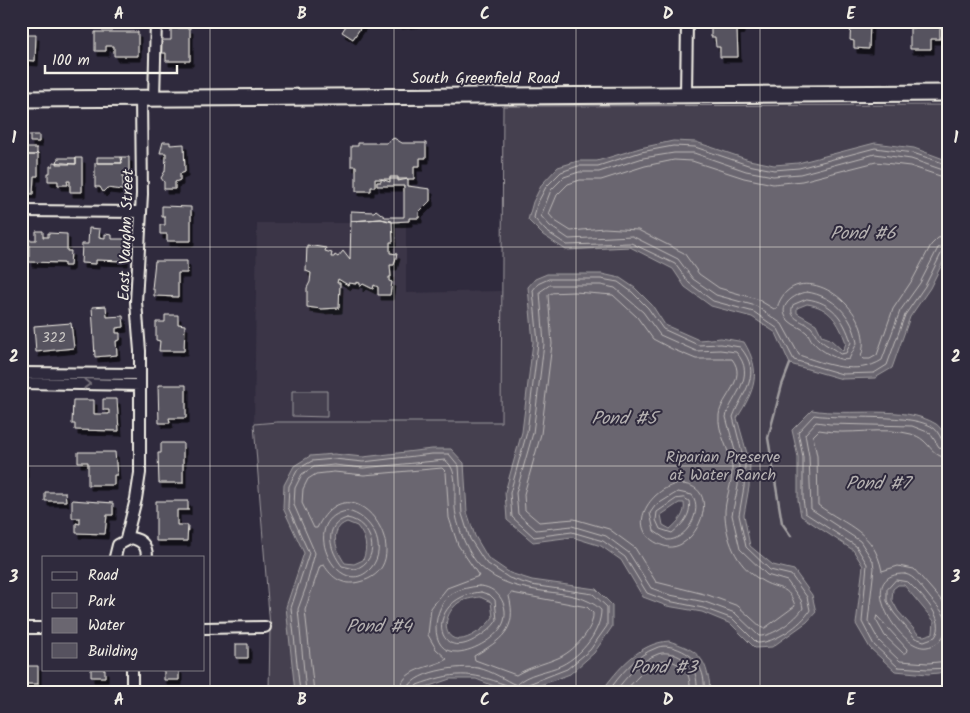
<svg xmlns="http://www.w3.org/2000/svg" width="970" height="713" font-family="Kalam,sans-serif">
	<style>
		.built { fill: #3b3647 }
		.green { fill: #454050; stroke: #9c989c }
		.water { fill: #6a6670; stroke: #a19ea0; fill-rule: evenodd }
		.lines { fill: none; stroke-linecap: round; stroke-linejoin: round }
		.shore { stroke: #bdb9b8; stroke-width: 1 }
		.stream { stroke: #a19ea0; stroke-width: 2.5 }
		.building { fill: #56525f; stroke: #f4f1e8; filter: url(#shadow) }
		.minor-casing { stroke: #f4f1e8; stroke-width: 14 }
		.secondary-casing { stroke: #f4f1e8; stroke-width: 19 }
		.minor { stroke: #2f2a3d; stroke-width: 10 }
		.secondary { stroke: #2f2a3d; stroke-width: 15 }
		.oneway { stroke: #747079 }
		.grid { fill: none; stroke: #f4f1e8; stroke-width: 1; stroke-opacity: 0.55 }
		.labels { text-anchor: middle; stroke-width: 4; stroke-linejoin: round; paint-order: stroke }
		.number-label { font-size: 14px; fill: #ccc9c6 }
		.street-label { font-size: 16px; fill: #f4f1e8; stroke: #2f2a3d }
		.park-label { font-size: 16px; fill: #b7b3b3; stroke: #2f2a3d }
		.water-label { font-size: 18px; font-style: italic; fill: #b6b2b2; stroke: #2f2a3d }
		.neatline { fill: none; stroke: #f4f1e8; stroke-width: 2 }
		.grid-label { font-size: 16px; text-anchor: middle; font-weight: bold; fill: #f4f1e8 }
	</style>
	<defs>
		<filter id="shadow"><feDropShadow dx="3" dy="5" stdDeviation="0" flood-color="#0009"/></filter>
	</defs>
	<rect width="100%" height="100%" fill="#2f2a3d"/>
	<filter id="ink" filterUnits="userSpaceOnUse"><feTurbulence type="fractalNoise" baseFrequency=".02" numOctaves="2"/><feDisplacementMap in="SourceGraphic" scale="10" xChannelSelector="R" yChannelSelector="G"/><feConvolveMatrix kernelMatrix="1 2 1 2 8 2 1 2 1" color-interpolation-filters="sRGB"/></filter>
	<g filter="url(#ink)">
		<path class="built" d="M257,223H406V293L502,291L501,422H277L254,424Z"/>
		<path class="green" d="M949,105V692H269L270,627L254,424L277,422H501L503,106Z
			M292,391H327V417L292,416Z"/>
		<path class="water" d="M673,141L696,142L749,160L774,165L798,163L875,143L914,148L949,161V250L930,288L910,317L892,368L875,378L842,379L790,364L776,333L752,317L711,306L685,287L673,269L630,247L566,250L543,235L528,220L533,202L542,184L558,167L578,161H597L640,148ZM807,304C829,307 839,322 846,343L843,351L830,339L822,336L816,324L797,313V308Z
			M547,274H602L620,278L635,288L652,305L665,325L699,340L721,338L744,342C762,372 755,390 737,418L750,464L749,487L744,515L750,546L773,565L794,570L812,595L816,612L807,622L772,647L755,648L731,624L702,612L667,606L643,597L621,560L601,546L572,537L533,542L507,520L505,492L522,432L533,342L528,287L535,279ZM679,503H684C686,514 678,522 670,529L663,525L661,515Z
			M812,410C849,417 904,404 936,424C941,427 944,435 947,440L949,672L928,674L895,671L870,648L856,624L863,566L853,550L801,516L798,500V457L792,430ZM898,585H904L934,621L933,633L924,636L919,635L898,611L892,600L893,589Z
			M432,449H451L464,463L467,512L475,536L488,558L510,573L532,580L596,589L612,605V627L594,653L570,674L522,692L504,690L476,679H450L412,692H295L286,607L304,553L283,508L284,485L294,466L310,456L334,454L363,457ZM347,522L357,526C366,537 368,547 363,560L354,564L345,563C336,551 328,529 347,522ZM480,597L491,602L493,617C488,624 483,629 476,633C445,653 437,620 458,603C464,599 473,598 480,597Z
			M669,641C687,647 702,652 707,672C709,680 711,684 708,692H601C618,669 639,643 669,641Z"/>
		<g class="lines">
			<path class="shore" d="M949,165L913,153L875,148L799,168L774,170L748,165L695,147L673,146L641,152L598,166H578L561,172L546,187L537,204L534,218L546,231L567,245L631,243L675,264L689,283L713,301L754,312L778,329L794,360L842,374L874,373L887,365L905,315L925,286L942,252L949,249
				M949,172L911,159L875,154L800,174L773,176L746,171L694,153H674L643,158L599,172H579L564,177L551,190L541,216L550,226L569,239L632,236L678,259L693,279L716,295L756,306L782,324L799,355C825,364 857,376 882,360L900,311L920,283L938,248L949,243
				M949,179L910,166L876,162L802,181L773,184L744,178L692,161L674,160L645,166L601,180H580L568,184L557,195L549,214L555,221L571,231L604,228L638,230L684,253L699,274L719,288L757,299L774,309L777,308C794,252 878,306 861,357L863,359H870L877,355L893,309L913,279L931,245L938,238L949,236
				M549,279H601L618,282L632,292L648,308L663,329L698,345L721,344L740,347C764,375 742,392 733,417L745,465L744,487L739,515L746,547L770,570L791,575L807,597L810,610C802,625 774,643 757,643L733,619L703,608L668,601L647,593L625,557L603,541L572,532L534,537L512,517L510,493L527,432L538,343L533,290L538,284Z
				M550,285H601L615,288L643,312L660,335L696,351L720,350L736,352C758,377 731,396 726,417L739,466L738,486L732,515L740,549L767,575L787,581L801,600L803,608C797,619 772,637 759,636L735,613L705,602L670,595L651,588L629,553L606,536L572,526L536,530L518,514L516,493L533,433L544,344L540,292Z
				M575,292L613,295L637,317L653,339L672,349L696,359H732C748,379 721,397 719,415C717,432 730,450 732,467C733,484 724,500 725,516C727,544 738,568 764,582C779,590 789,585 795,606L765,628H762L738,606L708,595L656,582L635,548L609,529L574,519L539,522L525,510L524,494L541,434L552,344L548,295L552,293Z
				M807,292C834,296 853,316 857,343L849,359C840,363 818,349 813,342C810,339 809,334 806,332C801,327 794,326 789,321C775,307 794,294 807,292Z
				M807,299C832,302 844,319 851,342L846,353L840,354C834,348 826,346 820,340C816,337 815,331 811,327C802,320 787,319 793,305Z
				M949,444L943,442C941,438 938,432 935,429C916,412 842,420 814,415L798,432L803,457V499L805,513L856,546L867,564L862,622L874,645L898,667L928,669L949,668
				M949,450L939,447L930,433L912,426L830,424L816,422L805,434L809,456L811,509L860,541L873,561L874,568L868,621L879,641L900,661L928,663L949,661
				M949,458C929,457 932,440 911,434C882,426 849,436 819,430L813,436L817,456L818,505C848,527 874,531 882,571L898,566L914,569L949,609
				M676,484C729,481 695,557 664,546C624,533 646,492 676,484Z
				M678,492L692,495C704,510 686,541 667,540L654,531L650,513L655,506Z
				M684,498L689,501C692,515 682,525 672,533L660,529L656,520L657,512L676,499Z
				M347,511C371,515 389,547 371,568C339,604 296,519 347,511Z
				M347,518C373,522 383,560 355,569L342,566C330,551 322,525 347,518Z
				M905,574C915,576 921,587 927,594C932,601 940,608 944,615C951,630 941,645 927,647C900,652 852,572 905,574Z
				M896,580L908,582C920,594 948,619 935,637L924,641L915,638L894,613L887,601V590Z
				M479,586C496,586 509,603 504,621C499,637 474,651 458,652C427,654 432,605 453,593C460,589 470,587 479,586Z
				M481,592L490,595L495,600L497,620C492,628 485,633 477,638C434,666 424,597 481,592Z
				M512,593L587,607L593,613C594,630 573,652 558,658C544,664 529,667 516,675L475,660L474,656C501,640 518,630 509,596Z
				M877,616L907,649L906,653H903L885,636L876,620Z
				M300,692L291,608L309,553L288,507L289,486L298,469L312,461L334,459L363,462L432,454H449L459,466L462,514L470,539L485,562L509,578L531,585L593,594L607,607V626L590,650L567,669L526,685L522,692
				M306,692L298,609L306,587L315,553L294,505L295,488L302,474L314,467L334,465L363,468L445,460C461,472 452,497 456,515C459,531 468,554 480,566C517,602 575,583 601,610C601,631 582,655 562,665C548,672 527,673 516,685C505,680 492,671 478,668C462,665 408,671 407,692
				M314,692L305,610L320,566L324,565C332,578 343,586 359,582C425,567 354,453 317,528H314L302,503L303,489L308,479L316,474L334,472L364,475L442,468L446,472L449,518L458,545L479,576L447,588L431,608L428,635L436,649L447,659C430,669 401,667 400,692
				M413,692L417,685C453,672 470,671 506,685L509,692
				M608,692C620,675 636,655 656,648C662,645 669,646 675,648C696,655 706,670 704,692
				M615,692C626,677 641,660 658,654C663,652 669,653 673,654C692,661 698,672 697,692
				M625,692C634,680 651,661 667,660C685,665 691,673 690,692"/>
			<path class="stream" d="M790,364L782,385L768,438L782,523L791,536"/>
		</g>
		<path class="building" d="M349,21H358L363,24L353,39L342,32Z
			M398,21H420V22L399,24Z
			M711,21H741V29L737,30L738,57H720V47H716L715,37H711Z
			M851,21L870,22L869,49L854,48V41L850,40Z
			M915,21H926V27H932V21H945V28H940V39H931V49H910V28H915Z
			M171,28H190V61H166V53H161V40H171Z
			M95,32H138V56H114V46H106V51H95Z
			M23,35H36L35,61L22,60Z
			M30,135H39V142H30Z
			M394,138L402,143H426V158H420V166H414V179H375V187H371V191H356V166H351V146H358V143H386Z
			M163,142H170V145L184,144L185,172L180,174V180L175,182V189H164V182L161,178L165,171L166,157V153H160Z
			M21,148H37V153L35,155H21Z
			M38,153V176H34L33,194L21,193V155H35Z
			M97,157H121L122,163H97Z
			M121,157H129V175H123V190L107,188L103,192L100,187H95V163H122Z
			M58,158H76V164H57Z
			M76,158H82V192H70V181H67L68,185H58V181H48V173H50V166H53V162L76,164Z
			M390,177H398V181L408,179V186L430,189V201L419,212V218H409V221L392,222L381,219L351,221V211L374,212L376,210L385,217H404V186H377V182H381V179L390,182Z
			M162,206L191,207V241H167V234H160V225H165V217H162Z
			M381,219L392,221L393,242H390V253L397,254L394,265H390L391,277H389V281L392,282L390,295H378V287L374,285L373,289L363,284L360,287V283L356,282V284L349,283L348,285L338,279L337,283H340L339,308L321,309L307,307V288L310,282L311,273L306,271L307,245L326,248L325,251L332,253L331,257H334L335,255L338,257L343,251L350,260L351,221Z
			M89,228L100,229L99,237L105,238V234L112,235V239H126L125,261L96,260V264L81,263L82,244H88Z
			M36,231H43V237H48V233L67,234V251H71L70,266H64V263L29,262V240H36Z
			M155,261H187V273H178V297L154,296V289H152Z
			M106,306L107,317L123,316L124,327L116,328V333H120V340L116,341L117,355L95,357L92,307Z
			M165,315H178V324L185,325L184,351H159L160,341L156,340V322H165Z
			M71,323L74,348L36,352L34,326Z
			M158,385H186V418H169L170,423H159Z
			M103,399H117L119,431L75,430V424H72L73,400H94V414H109V410H103Z
			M161,443H183V483H159L158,453H161Z
			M78,452H115L117,475H114V485H88V462H78Z
			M21,461H25V482H21Z
			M45,492H65L66,501H45Z
			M72,500L113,503V515H107L105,534L76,533V523L80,524V518H72Z
			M156,501H188V510H177V525H188L187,541H156Z
			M236,644H248V658H236Z
			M24,666H38V684H24Z
			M91,669H105V677H91Z
			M160,669H179V680H164V671Z"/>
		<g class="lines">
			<g class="minor-casing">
				<path id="minor" d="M686,94L687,21
					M154,98L156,21
					M21,211L141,212
					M21,373L139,374
					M21,383L140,385
					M126,539L136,499L140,473V351L136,302L142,194L141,98
					M115,557L118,545L131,538C142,540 147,546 147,557
					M21,628H44
					M204,628L265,627
					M132,669V692"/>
			</g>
			<g class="secondary-casing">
				<path id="secondary" d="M21,99L949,93"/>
			</g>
			<use href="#minor" class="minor"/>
			<use href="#secondary" class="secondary"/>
		</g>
		<defs><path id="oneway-chevron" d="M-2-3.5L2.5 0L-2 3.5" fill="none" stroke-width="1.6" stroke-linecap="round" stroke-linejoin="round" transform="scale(1.25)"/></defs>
		<use class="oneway" href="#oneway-chevron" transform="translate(87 384) rotate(1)"/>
	</g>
	<path class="grid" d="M210,21V692M394,21V692M576,21V692M760,21V692M21,247H949M21,466H949"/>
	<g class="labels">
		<g class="number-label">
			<text x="54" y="342">322</text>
		</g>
		<g class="street-label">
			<text x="485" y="83">South Greenfield Road</text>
			<text transform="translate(125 235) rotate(-88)" y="6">East Vaughn Street</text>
		</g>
		<g class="park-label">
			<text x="723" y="462">Riparian Preserve<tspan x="723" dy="18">at Water Ranch</tspan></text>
		</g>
		<g class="water-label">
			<text x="863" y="239">Pond #6</text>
			<text x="624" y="424">Pond #5</text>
			<text x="878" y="489">Pond #7</text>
			<text x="379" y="632">Pond #4</text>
			<text x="664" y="673">Pond #3</text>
		</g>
	</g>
	<rect width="970" height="713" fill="none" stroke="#2f2a3d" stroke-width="55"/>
	<rect x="42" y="556" width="162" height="115" fill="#2f2a3d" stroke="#7e7a81"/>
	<rect x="52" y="572" width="25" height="8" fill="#2f2a3d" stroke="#7e7a81"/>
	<text x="88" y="580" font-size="15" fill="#f4f1e8">Road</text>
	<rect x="52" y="593" width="25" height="15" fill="#454050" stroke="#7e7a81"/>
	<text x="88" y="606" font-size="15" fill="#f4f1e8">Park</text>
	<rect x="52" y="618" width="25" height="15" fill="#6a6670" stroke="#7e7a81"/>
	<text x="88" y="630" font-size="15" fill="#f4f1e8">Water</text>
	<rect x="52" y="643" width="25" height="15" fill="#56525f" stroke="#7e7a81"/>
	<text x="88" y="656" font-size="15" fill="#f4f1e8">Building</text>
	<path d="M45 65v8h132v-8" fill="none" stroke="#f4f1e8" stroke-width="2.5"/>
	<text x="52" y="65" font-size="15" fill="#f4f1e8" stroke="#2f2a3d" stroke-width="4" paint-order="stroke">100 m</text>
	<rect x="28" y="28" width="914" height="658" class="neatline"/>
	<g class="grid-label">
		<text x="119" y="19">A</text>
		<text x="302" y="19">B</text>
		<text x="485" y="19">C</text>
		<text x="668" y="19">D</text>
		<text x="851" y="19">E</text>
		<text x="14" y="143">1</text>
		<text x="956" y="143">1</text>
		<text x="14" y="362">2</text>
		<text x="956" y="362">2</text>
		<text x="14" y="582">3</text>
		<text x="956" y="582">3</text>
		<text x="119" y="705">A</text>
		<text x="302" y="705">B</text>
		<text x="485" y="705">C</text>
		<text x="668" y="705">D</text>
		<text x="851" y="705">E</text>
	</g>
</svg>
